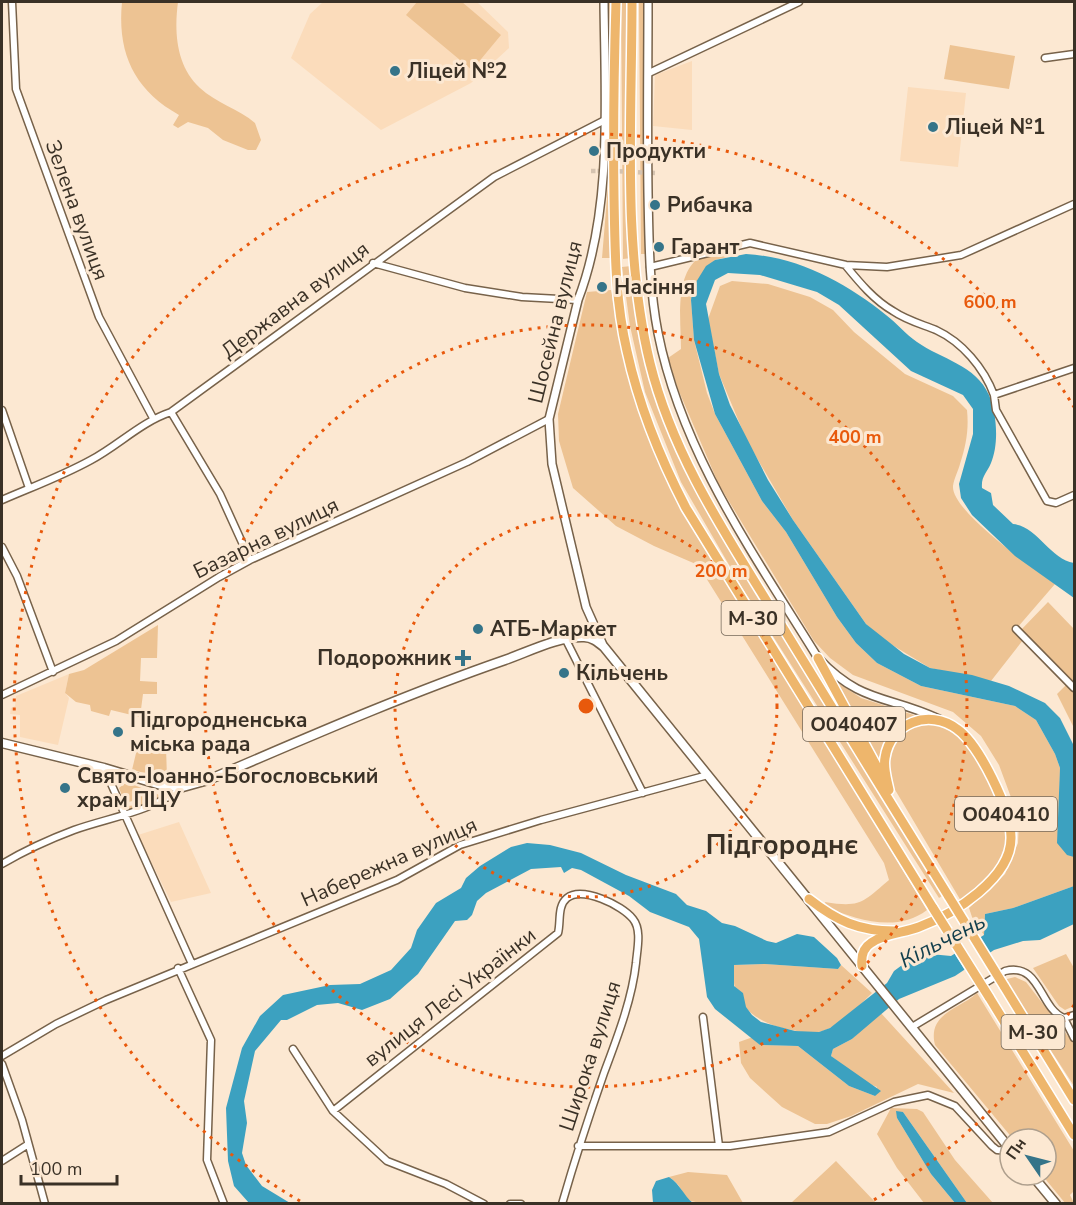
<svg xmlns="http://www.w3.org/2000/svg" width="1076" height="1205" font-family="'Nunito Sans',sans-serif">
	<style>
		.built { fill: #fbdcbb }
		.green { fill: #edc393 }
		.water { fill: #3ca1c0 }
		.pier { fill: #fce8d2 }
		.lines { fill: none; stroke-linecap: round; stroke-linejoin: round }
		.pedestrian-tunnel { stroke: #d5c3b0; stroke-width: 4.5; stroke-dasharray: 4.5 2; stroke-linecap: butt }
		.minor-casing { stroke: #77624a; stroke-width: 9 }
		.tertiary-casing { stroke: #77624a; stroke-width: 10 }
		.secondary-casing { stroke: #77624a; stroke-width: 11 }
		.trunk-casing { stroke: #fff; stroke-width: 12 }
		.minor { stroke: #fff; stroke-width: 6 }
		.tertiary { stroke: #fff; stroke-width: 7 }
		.secondary { stroke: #fff; stroke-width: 8 }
		.trunk { stroke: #eeb66c; stroke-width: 9 }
		.trunk-bridge-casing { stroke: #fff; stroke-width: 12; stroke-linecap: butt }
		.trunk-bridge { stroke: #eeb66c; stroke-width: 9 }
		.ring { fill: none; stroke: #e8590c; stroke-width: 3; stroke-dasharray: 3 6 }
		.poi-dot { fill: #357489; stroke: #fce8d2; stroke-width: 2 }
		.labels { text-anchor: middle; stroke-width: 6; stroke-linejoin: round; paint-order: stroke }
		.shield { fill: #fce8d2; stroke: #74685a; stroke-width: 1.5 }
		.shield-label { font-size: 20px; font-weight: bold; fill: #3a3126 }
		.poi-label { font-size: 21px; font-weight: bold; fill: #3a3126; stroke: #fce8d2; text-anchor: start }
		.street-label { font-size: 21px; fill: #3a3126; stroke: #fce8d2 }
		.water-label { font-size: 22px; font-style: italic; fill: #113e4c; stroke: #fce8d2 }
		.district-label { font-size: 27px; font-weight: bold; fill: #3a3126; stroke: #fce8d2 }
		.centre { fill: #e8590c; stroke: #fce8d2; stroke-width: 3 }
		.ring-label { font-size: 18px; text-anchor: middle; font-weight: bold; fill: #e8590c; stroke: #fce8d2; stroke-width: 6; stroke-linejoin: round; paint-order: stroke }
	</style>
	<rect width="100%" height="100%" fill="#fce8d2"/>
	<path class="built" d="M323,2H477L508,32L509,48L471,83L381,130L291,58L310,14Z
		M692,61V130L653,126L655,75Z
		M908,87L966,93L958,167L900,161Z
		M69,674L65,693L69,698L58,745L20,737V715L10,714L11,708L15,706L16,696Z
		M179,822L211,893L171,902L138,835Z"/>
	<path class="green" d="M122,2H178C174,32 176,66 200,88C216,103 239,109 255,123L261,140L256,150H248L223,140L208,128L188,122L178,128L173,125L179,115C134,90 117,53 122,2Z
		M417,2H462L501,35L472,70L406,15Z
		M609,2H613L611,258H602L609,174Z
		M621,2H629L631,258L623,259Z
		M639,2H644L645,254H641Z
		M950,45L1015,56L1009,89L944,79Z
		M729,249L727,257L715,260L691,300L694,340L707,393L715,414L762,501L786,532L837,617L856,643L877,663L921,686L1015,706L1036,720L1055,754L1060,768L1059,818L1074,857V886L1013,908L985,914L984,935L972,917L969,908L1005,874L1018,843L1019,819L999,765L981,736L953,712L853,675L830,658L814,641L719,485L678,389L668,358L681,349C681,324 675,282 694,262C700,255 719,253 729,249Z
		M631,266L668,427L808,674L942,896L939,898L743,589L681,482L645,392L630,326L622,267Z
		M732,281L768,284L810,297L833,310L854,332L905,374L953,396L967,410C969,430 966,445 960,464C958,471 954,479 953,486C951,511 1034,569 1055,584L1017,628L1020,631L1048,602L1074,629V728L1057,694L1066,685L1023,640L991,681L930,668L884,640L866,624L793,520L747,441L719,374L708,319L720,286Z
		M611,290C623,359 640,419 668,483L927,910C897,933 857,920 826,907L825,902C861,908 863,902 889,880L884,863L698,565L654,546L616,526L573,488L559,441L558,414L587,292Z
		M158,625L157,658H141L140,681L157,682V694H143L140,717L111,710L109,716L91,711L90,705L76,702L65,693L69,674L84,670Z
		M828,676L861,698L920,717C895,717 882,742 881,764Z
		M928,722C943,726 953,731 964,742C976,753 1006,814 1007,829C1008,835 1007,843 1006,848C1002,871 978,887 961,901L894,788C878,754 895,732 928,722Z
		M166,747L167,778L132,770L137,749L157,754L158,748Z
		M124,784L134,785L167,798L130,812L127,806L140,805V799L125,803L119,788Z
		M1066,954L1074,968V1006L1065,1010L1059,1006L1033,968Z
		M765,964L838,969L841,965L872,993C859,1006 838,1028 819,1032C810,1034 796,1031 787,1029C754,1022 729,1002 734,965Z
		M1015,977L1026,982L1074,1044V1086L1007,983V979Z
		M977,993L1074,1151V1191L1070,1195L1074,1203H1065L1042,1175H1046V1139H1013L935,1045C927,1013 960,1009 977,993Z
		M880,1012L954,1093L918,1084L851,1116L827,1124H815L782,1107L750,1078L741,1063L739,1042L753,1037L760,1045L798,1046L849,1086L875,1096L877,1087L865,1082L831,1056L833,1049L852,1039Z
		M891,1108L917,1109L923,1112L955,1160L993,1203H967L903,1112L897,1118L931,1174L955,1203H924L897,1168L877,1134Z
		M836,1161L876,1203H791Z
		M688,1172L727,1175L743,1203C731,1203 694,1205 687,1199C679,1188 682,1186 669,1177Z"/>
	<path class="water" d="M746,254C799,257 846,283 886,315C897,323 905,334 917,342C941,359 976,365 989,395C997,414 999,444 991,463C987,473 981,476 982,488L991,493L993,505L1013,524C1037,526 1050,559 1074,563V598L1015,556L972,515L961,498L959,484L973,434V409L963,395L911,371L839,305L817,292L760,275L728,273L715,280L706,304L719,374L730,405L768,480L793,520L866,624L904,654L930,668L972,675L1009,686L1045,703L1060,718L1074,746V857L1067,855L1057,843L1060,768L1055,754L1036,720L1015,706L921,686L877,663L856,643L837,617L786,532L762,501L715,414L694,340L691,300L693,287L706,266L715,260Z
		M527,843L550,845L581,853L626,875L676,894L687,905L706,911L722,923L735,926L767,941L776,943L797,934L814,937L837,958L841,965L838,969L765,964L734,965V986L743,993L746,1007L752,1015L761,1022L795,1031L819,1032L830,1028L887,983L894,971L909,960L930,954L951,956L984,935L985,914L1013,908L1074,886V924L1040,940L1023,941L994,950L955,976L899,999L852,1039L833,1049L831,1056L881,1091L875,1096L849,1086L798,1046L760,1045L715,1009L707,997L699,939L689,927L650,912L629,896L581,870L572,868L564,873L561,867L531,869L486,893L477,901L472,915L467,920L455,921L418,974L390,999L362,1010L338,1003L317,1005L287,1020H281L255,1051L244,1101L247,1123L242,1153L246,1165L262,1186L290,1203H249L234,1186L228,1161L226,1108L242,1048L260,1016L283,995L330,985L360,984L391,970L411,948L417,930L436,903L461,888L466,878L480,866L511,847Z
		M896,1111L903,1112L967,1203H955L931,1174L897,1118Z
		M669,1177C681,1185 683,1195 693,1203H653L652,1190L656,1181Z"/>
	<path class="pier" d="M977,936L990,956L966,972L953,951Z"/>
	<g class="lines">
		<path class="pedestrian-tunnel" d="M591,171H604
			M612,171L655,173"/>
		<g class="minor-casing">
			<path id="minor" d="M12,2L16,89L99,317L153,418
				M1045,58L1074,54
				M649,73L799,2
				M373,263L465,288L522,297L578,300
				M846,266C860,283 874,300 893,311C906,320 921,324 936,330C962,342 984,368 994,395L1074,368
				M650,267L750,243L846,265L887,267L961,255L1074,204
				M994,395L996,410L1047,501L1056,503L1074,495
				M2,410L29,488
				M171,412L220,494L250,560
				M2,500C32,487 62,476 91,460C119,445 141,422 171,412L494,177L605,120
				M2,547L17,576L53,672
				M1016,629L1074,688
				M566,640L643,793
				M2,695L116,641L219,577L250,560L467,462L549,419
				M104,768L192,964
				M2,864C24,851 50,839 74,830C111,817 151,812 183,787
				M178,968L211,1040L207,1160L224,1204
				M1074,1015L1064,1018L1074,1038
				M703,1017L719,1146
				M912,1027L1005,971C1041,962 1039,1008 1064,1018
				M293,1049L333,1111L387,1161L446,1184L484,1204
				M2,1056L56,1024L106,1000L397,880L460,845L541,820L708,775
				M2,1064L22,1120L45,1204
				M333,1111L558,933C561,922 557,906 567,898C582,886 622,905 633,919C642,930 637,950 636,963C632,1000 617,1038 604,1073C589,1116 575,1159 562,1204
				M578,1146H730L829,1132L894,1102L928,1095L955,1106L992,1146L997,1150L1010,1151
				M2,1161L27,1145
				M510,1204H521"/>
		</g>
		<g class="tertiary-casing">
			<path id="tertiary" d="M648,2C648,65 647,129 648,193C649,240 649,287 658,333C682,454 755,556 818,658C861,704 888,695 939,719
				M603,645L586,607L552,464L549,419L578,300C613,209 605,98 604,2"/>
		</g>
		<g class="secondary-casing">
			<path id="secondary" d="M2,743L104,768L164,786L183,787L208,780C306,738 404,695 505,660C528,652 559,636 584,637C592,637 598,642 604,647L1010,1149
				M1032,1175L1056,1204"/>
		</g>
		<g class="trunk-casing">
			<path id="trunk" d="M616,2C614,67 613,132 614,197C615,249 615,300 627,351C639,406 660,458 686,508L933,908
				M632,2C632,119 622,249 650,363C674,460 731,542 782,626C837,716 893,807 949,897
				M818,658L884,780
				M809,899C837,921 859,931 894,931
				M862,966C861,957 863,948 871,943C885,933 904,933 919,927C954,914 1012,878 1011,837C1011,810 979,744 957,729C929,708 890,723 885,758C883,768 887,780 889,790
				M1004,986L1074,1100
				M989,997L1074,1135"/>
		</g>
		<use href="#minor" class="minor"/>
		<use href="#tertiary" class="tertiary"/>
		<use href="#secondary" class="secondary"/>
		<use href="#trunk" class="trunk"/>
		<g class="trunk-bridge-casing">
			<path id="trunk-bridge" d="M949,897L1004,986
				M933,908L989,997"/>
		</g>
		<use href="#trunk-bridge" class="trunk-bridge"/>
	</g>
	<g class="ring">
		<circle cx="586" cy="706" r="191"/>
		<circle cx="586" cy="706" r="381"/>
		<path d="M1074 1005A572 572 0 0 1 872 1201M300 1201A572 572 0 1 1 1074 407"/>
	</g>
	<g class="poi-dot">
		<circle cx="395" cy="71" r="6"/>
		<circle cx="933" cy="127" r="6"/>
		<circle cx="594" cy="151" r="6"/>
		<circle cx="655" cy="205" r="6"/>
		<circle cx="659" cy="247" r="6"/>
		<circle cx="602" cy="287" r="6"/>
		<circle cx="478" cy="629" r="6"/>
		<path d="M460 649h6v6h6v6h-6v6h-6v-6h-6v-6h6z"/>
		<circle cx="564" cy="673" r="6"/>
		<circle cx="118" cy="732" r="6"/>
		<circle cx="65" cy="788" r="6"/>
	</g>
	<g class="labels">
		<g class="shield">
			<rect x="721.5" y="601" width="63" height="34" rx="4.5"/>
			<rect x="803" y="707" width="102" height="34" rx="4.5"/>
			<rect x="955" y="797" width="102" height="34" rx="4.5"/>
			<rect x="1001.5" y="1015" width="63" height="34" rx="4.5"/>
		</g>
		<g class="shield-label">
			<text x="753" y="625">М-30</text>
			<text x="854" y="731">О040407</text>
			<text x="1006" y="821">О040410</text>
			<text x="1033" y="1039">М-30</text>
		</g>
		<g class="poi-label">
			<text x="407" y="78">Ліцей №2</text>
			<text x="945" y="134">Ліцей №1</text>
			<text x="606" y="158">Продукти</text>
			<text x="667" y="212">Рибачка</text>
			<text x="671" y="254">Гарант</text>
			<text x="614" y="294">Насіння</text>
			<text x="490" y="636">АТБ-Маркет</text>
			<text x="451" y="665" text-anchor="end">Подорожник</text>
			<text x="576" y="680">Кільчень</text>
			<text x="130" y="727">Підгородненська<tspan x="130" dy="24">міська рада</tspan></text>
			<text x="77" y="783">Свято-Іоанно-Богословський<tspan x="77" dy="24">храм ПЦУ</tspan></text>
		</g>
		<g class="street-label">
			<text transform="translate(77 210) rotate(70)" y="7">Зелена вулиця</text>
			<text transform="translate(295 300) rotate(-37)" y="7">Державна вулиця</text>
			<text transform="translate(555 322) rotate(-76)" y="7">Шосейна вулиця</text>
			<text transform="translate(266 538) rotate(-26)" y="7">Базарна вулиця</text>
			<text transform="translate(389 862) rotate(-24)" y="7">Набережна вулиця</text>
			<text transform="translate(450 997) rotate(-38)" y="7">вулиця Лесі Українки</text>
			<text transform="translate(590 1056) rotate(-72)" y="7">Широка вулиця</text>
		</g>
		<g class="water-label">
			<text transform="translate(942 940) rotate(-27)" y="8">Кільчень</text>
		</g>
		<g class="district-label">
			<text x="782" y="854">Підгороднє</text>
		</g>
	</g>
	<circle cx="586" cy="706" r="9" class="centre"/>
	<g class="ring-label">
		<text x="990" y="308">600 m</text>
		<text x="855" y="443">400 m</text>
		<text x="721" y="577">200 m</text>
	</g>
	<rect width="1076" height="1205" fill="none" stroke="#3a3126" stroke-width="6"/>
	<g transform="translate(1028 1157) rotate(305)"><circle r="28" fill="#fce8d2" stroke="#ae9f8d" stroke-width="1.5"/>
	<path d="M0-4.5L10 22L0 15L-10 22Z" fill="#357489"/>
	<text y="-9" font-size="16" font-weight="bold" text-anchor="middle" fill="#3a3126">Пн</text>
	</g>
	<path d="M21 1175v9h96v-9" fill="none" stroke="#3a3126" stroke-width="3"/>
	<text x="30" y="1175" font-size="18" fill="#3a3126" stroke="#fce8d2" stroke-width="4.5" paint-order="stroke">100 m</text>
</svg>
